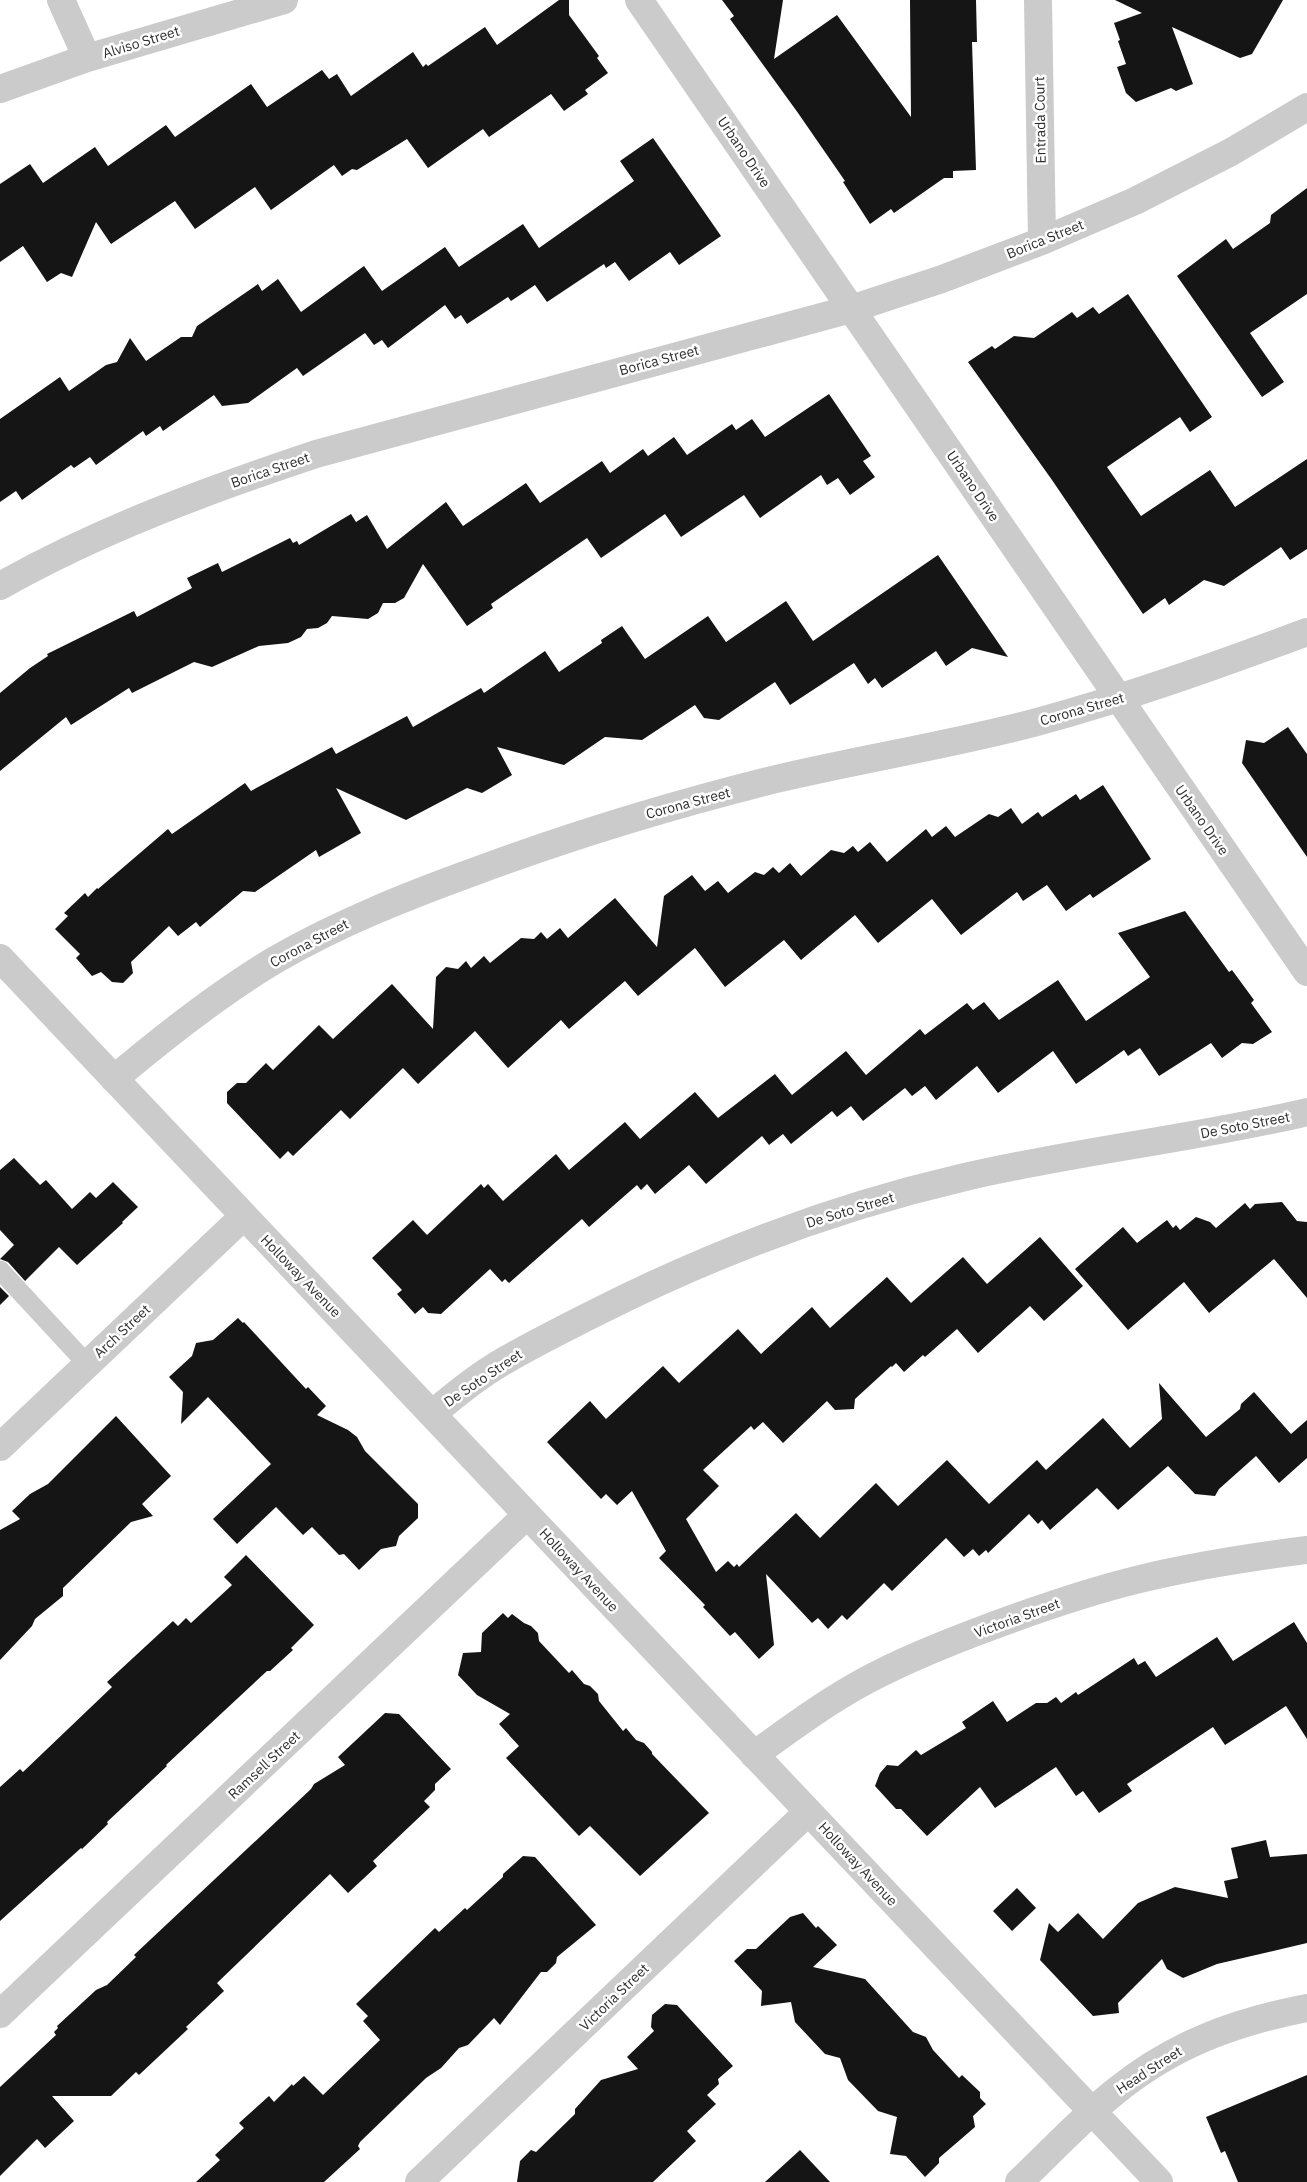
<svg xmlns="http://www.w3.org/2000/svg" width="1307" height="2182" font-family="'IBM Plex Sans',sans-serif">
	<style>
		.building { fill: #151515 }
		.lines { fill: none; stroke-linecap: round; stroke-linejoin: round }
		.lane { stroke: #cbcbcb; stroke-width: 19 }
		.street { stroke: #cbcbcb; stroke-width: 28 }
		.labels { text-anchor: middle; stroke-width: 5; stroke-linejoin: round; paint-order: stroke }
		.street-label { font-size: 14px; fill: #2e2e2e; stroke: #fff }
	</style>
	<rect width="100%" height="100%" fill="#fff"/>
	<path class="building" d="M559,0H569V15L599,56L597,58L608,73L585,90L588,94L564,111L551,94L489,137L483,129L428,168L407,139L357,170L352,169L342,176L334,165L271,210L255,187L195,229L175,201L111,244L96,222L72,277L61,273L47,282L23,246L0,262V184L30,164L43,183L95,147L108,166L166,125L175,137L251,84L267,107L322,70L329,79L337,74L351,96L413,52L423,67L426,64L428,66L485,27L497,45Z
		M722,0H783L774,59L837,15L911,117L910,0H976L977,42H972L976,170L953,171V178H944L894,213L891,209L870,224L843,182L845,181L798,113L730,19L734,16Z
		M1115,0H1283L1252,54L1240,58L1172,27L1193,84L1176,91L1171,88L1136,102L1126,93L1117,67L1126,64L1118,41L1120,40L1114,23L1142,13Z
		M653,138L721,236L679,265L670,252L629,281L615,262L606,268L604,264L547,302L535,285L511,301L508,297L467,324L461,315L455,319L445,305L388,348L382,340L374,345L365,333L303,376L297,368L248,403L222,406L214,395L163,431L160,426L146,436L143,431L96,465L90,457L74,468L71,465L22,500L16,491L0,502V419L60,377L69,391L106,365L117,362L130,338L146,361L181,337H192L197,326L258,284L262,291L278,279L301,312L364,266L382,291L445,247L459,267L523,224L539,248L634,181L620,161Z
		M1307,188V294L1250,333L1284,382L1262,397L1177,276L1226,239L1233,249L1270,223L1271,215Z
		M1128,294L1212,417L1190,432L1180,417L1107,467L1141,516L1210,470L1235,507L1307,459V549L1290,560L1281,547L1224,586L1204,580L1169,605L1165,598L1143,614L1052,480L968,362L992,346L995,349L1014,336L1034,338L1072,312L1077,318L1093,307L1099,314Z
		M829,394L871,456L863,461L875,477L850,495L838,478L827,485L821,475L760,518L744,495L681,537L665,514L601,558L587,538L491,604L493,608L467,626L423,564L404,598L395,603H383L378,613L368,619L332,616L327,623L318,628L307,629L301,637L288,643L259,646L212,667L194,662L132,693L129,688L71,725L66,717L0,771V693L30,668L48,656L47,654L134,611L137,617L192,588L187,578L218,563L222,572L290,538L293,543L297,541L299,545L351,514L356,522L367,515L387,549L446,502L463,526L526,483L540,503L602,461L610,473L643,449L648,456L674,437L687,455L732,424L736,430L752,419L765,437Z
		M938,555L1008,657L972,648L946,666L936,651L882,688L875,678L868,684L854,663L790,705L775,682L719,720L704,718L695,705L642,740L605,737L564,765L497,747L512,775L482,793L467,788L406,820L336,788L361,833L319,857L316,850L255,892L243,891L200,927L196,922L178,936L169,926L131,962L133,973L123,983L112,982L101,972L92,976L76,958L80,954L55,929L68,916L64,913L85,893L88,897L97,888L98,889L168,829L172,834L245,783L251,791L332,747L336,754L407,716L413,727L481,688L484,693L545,651L559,672L602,643L601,640L622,626L645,659L708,616L726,642L786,601L813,641Z
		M1288,727L1307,754V857L1242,763L1246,740L1264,743Z
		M1103,785L1151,859L1093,898L1090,894L1066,911L1047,885L1023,901L1017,892L961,935L932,899L878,943L855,915L801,960L784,940L725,987L695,948L638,996L625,981L569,1029L561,1020L508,1068L475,1031L418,1084L403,1068L350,1119L341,1110L293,1156L288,1151L280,1159L227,1103V1092L237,1083H246L266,1063L273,1070L319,1025L333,1039L392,984L433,1029L436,977L446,967L458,969L466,961L471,968L484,956L490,963L521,938L534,939L541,932L547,939L560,928L568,938L615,898L657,947L664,896L692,875L705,891L718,881L728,893L755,872L764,875L773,867L779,873L790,863L801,876L831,850L844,853L853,846L858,852L870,842L887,862L926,829L932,837L946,826L955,837L989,814L998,817L1011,808L1022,824L1038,812L1042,817L1076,794L1080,800Z
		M1185,911L1229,972L1232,970L1254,1000L1251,1003L1272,1032L1253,1044L1242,1043L1222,1058L1211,1043L1159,1076L1140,1048L1128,1056L1124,1050L1076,1084L1053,1051L998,1093L977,1066L936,1100L925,1086L912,1096L905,1088L863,1121L851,1106L837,1117L832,1111L791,1144L783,1134L769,1145L762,1136L706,1184L689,1165L655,1194L647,1184L641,1190L637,1185L589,1227L582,1219L509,1283L505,1279L502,1282L490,1269L441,1314L428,1313L423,1307L415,1314L397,1294L402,1290L372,1258L413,1220L427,1235L481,1184L484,1188L488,1184L503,1201L556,1154L569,1170L625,1122L640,1139L695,1092L718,1118L775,1074L792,1095L846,1051L866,1075L920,1029L925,1035L967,1003L973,1010L984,1002L999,1020L1058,980L1086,1021L1150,977L1118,933Z
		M14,1158L40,1185L46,1180L72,1209L90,1192L96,1198L113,1182L138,1207L122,1222L123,1223L77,1265L59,1247L25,1281L8,1262L0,1259L14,1245L0,1230V1170Z
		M1282,1202L1297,1221L1307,1222V1298L1274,1259L1209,1313L1184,1282L1128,1330L1075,1269L1123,1227L1137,1243L1167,1220L1173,1228L1176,1225L1180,1230L1196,1217L1210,1222L1216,1228L1245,1203L1250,1209L1255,1204Z
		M1040,1237L1083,1286L1044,1321L1030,1306L978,1353L957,1329L925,1357L923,1355L904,1372L896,1363L892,1367L891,1366L855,1399L854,1409L835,1410L827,1401L783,1443L763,1422L754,1430L751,1426L703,1470L719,1486L686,1519L716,1572L728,1561L734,1567L737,1564L739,1567L796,1513L820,1538L876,1483L898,1506L947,1460L989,1504L1037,1460L1046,1470L1103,1418L1130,1448L1162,1419L1159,1383L1206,1437L1240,1409L1241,1404L1254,1392L1291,1434L1307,1420V1458L1279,1483L1256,1456L1219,1489L1215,1496L1195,1494L1168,1466L1118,1510L1097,1488L1050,1530L1042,1520L1038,1524L1029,1514L988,1553L986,1550L979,1556L973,1549L964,1557L946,1538L892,1591L884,1583L847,1620L842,1615L828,1629L818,1618L812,1623L766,1574L774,1645L759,1659L735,1632L730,1636L703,1607L705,1605L659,1558L666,1551L632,1491L617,1505L606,1494L601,1499L547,1442L590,1401L606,1419L663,1366L679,1383L738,1329L761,1354L812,1307L830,1328L887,1277L911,1303L963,1257L987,1284Z
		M0,1287L9,1296L0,1305Z
		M238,1318L243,1323L244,1322L306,1389L308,1387L326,1406L317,1415L348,1430L357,1437L365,1451L418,1504V1518L399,1536L396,1546L381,1549L359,1570L344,1554L339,1555L312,1527L303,1535L276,1507L237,1544L213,1519L271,1464L208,1397L181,1424L183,1392L169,1377L192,1356L196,1343L213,1340Z
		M116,1416L171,1476L142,1504L153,1516L131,1522L63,1588V1596L35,1619L32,1626L0,1660V1530L20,1519L12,1511L30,1494L48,1484Z
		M246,1555L314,1625L291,1648L293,1650L270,1671H267L166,1765L167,1766L107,1822L108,1824L82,1849L81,1848L0,1921V1787L20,1769L23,1772L112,1687L107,1682L173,1621L178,1626L186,1618L191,1623L232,1585L224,1577Z
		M503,1613L508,1618L512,1614L524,1623L531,1626L538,1633L539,1641L569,1673L572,1670L584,1684L590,1686L598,1694L599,1701L623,1731L626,1728L636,1740L644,1743L652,1752V1754L709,1813L640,1876L590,1826L579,1836L506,1758L519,1746L499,1724L510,1714L477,1695L458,1675L463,1653L481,1652L482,1633Z
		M1294,1622L1307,1643V1739L1286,1706L1225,1745L1213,1727L1127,1784L1132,1791L1099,1813L1083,1791L1076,1796L1056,1767L995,1808L980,1787L927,1836L901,1809H896L875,1786L880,1773L887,1765L898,1766L916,1750L921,1755L966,1728L962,1722L993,1701L1007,1722L1036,1703H1047L1056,1697L1061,1703L1076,1692L1078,1695L1134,1658L1138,1665L1145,1661L1156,1677L1217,1637L1233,1661Z
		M385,1713L399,1714L451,1769L435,1784V1790L424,1801L430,1807L373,1861L377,1866L348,1893L330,1874L217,1983L224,1991L186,2027L188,2029L139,2075L136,2072L111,2096H52L74,2121L45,2148L37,2139L0,2176V2087L56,2035L54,2032L58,2028L57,2026L96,1990L107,1985L136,1957L134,1955L311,1789L314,1784L345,1765L338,1757Z
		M1266,1840L1270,1857L1307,1854V1943L1217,1964L1183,1978L1167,1969L1162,1959L1118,2003L1119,2013L1093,2016L1040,1960L1049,1923L1058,1932L1078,1913L1103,1939L1138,1903L1175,1887L1228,1898L1224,1881L1238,1878L1231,1848Z
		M523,1856L535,1857L596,1925L557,1957L556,1963L547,1972H541L500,2025L494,2018L468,2045L459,2048L441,2068L426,2078L360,2142L358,2146L360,2149L324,2182H196L220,2160L215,2155L244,2128L239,2123L269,2096L274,2102L292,2084L293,2086L304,2076L323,2095L380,2040L363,2021L368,2016L356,2004L435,1928L439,1932L465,1908L467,1910L503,1877V1874Z
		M1017,1888L1036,1908L1012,1931L993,1911Z
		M803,1913L816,1928L818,1926L837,1945L813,1967L865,1979L913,2032L926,2037L933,2050L959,2078L962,2075L980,2092V2098L986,2104L973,2116L975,2127L939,2158V2163L925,2177L906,2156L890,2154L897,2117L878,2111L848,2080L840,2058L825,2054L795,2022L791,2002L761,2006L762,1991L734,1961L747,1949H756L790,1917Z
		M665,2004L677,2005L733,2066L718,2079L719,2084L707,2095L716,2104L687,2131L696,2141L653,2182H517L520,2161L531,2150L536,2152L575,2114V2109L601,2080L638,2069L627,2057L654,2031L651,2027L652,2015Z
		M1307,2075V2182H1238L1225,2151L1221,2153L1206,2117Z
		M800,2150L830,2182H765Z"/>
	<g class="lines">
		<path class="lane" d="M0,1270L87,1364"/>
		<path class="street" d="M61,0L87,58
			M639,0L1307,972
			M1038,0L1042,241
			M0,89L87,58L284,0
			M0,586C99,530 208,490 316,454L851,309L942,279L1042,241L1135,201L1231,152L1307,107
			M0,958L1159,2182
			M114,1079C165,1036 218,994 275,960C339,923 407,896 476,871C573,835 672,805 772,780C860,759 950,745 1037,722C1129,697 1218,665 1307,632
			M432,1414C455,1395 478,1376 504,1361C535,1343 567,1327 599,1311C714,1253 836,1207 961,1178C1075,1151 1193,1139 1307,1112
			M0,1447L244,1216
			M754,1755C783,1734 811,1713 841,1695C881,1670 927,1651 971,1634C1026,1613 1082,1593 1140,1579C1194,1566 1251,1557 1307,1550
			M0,2014L527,1515
			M419,2182L808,1812
			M1019,2182C1051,2152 1082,2118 1116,2091C1174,2044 1235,2022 1307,2008"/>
	</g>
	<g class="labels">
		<g class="street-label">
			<text transform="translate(141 42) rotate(-17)" y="5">Alviso Street</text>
			<text transform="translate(1040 120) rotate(-91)" y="5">Entrada Court</text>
			<text transform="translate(744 152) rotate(56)" y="5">Urbano Drive</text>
			<text transform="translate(1045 239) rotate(-22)" y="5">Borica Street</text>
			<text transform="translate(659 360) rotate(-15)" y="5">Borica Street</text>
			<text transform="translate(270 470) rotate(-19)" y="5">Borica Street</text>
			<text transform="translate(973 486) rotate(56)" y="5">Urbano Drive</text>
			<text transform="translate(1082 709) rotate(-16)" y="5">Corona Street</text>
			<text transform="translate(688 803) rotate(-15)" y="5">Corona Street</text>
			<text transform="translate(1202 820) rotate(55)" y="5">Urbano Drive</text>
			<text transform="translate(309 943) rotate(-28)" y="5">Corona Street</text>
			<text transform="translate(1245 1125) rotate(-11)" y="5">De Soto Street</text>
			<text transform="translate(850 1210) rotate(-17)" y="5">De Soto Street</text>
			<text transform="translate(301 1276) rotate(46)" y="5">Holloway Avenue</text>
			<text transform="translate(122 1331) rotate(-43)" y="5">Arch Street</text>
			<text transform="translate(483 1378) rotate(-34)" y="5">De Soto Street</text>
			<text transform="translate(579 1570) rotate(47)" y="5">Holloway Avenue</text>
			<text transform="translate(1017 1618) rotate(-20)" y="5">Victoria Street</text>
			<text transform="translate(264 1765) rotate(-43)" y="5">Ramsell Street</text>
			<text transform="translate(858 1864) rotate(47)" y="5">Holloway Avenue</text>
			<text transform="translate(614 1997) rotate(-44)" y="5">Victoria Street</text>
			<text transform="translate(1149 2070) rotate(-33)" y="5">Head Street</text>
		</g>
	</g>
</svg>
